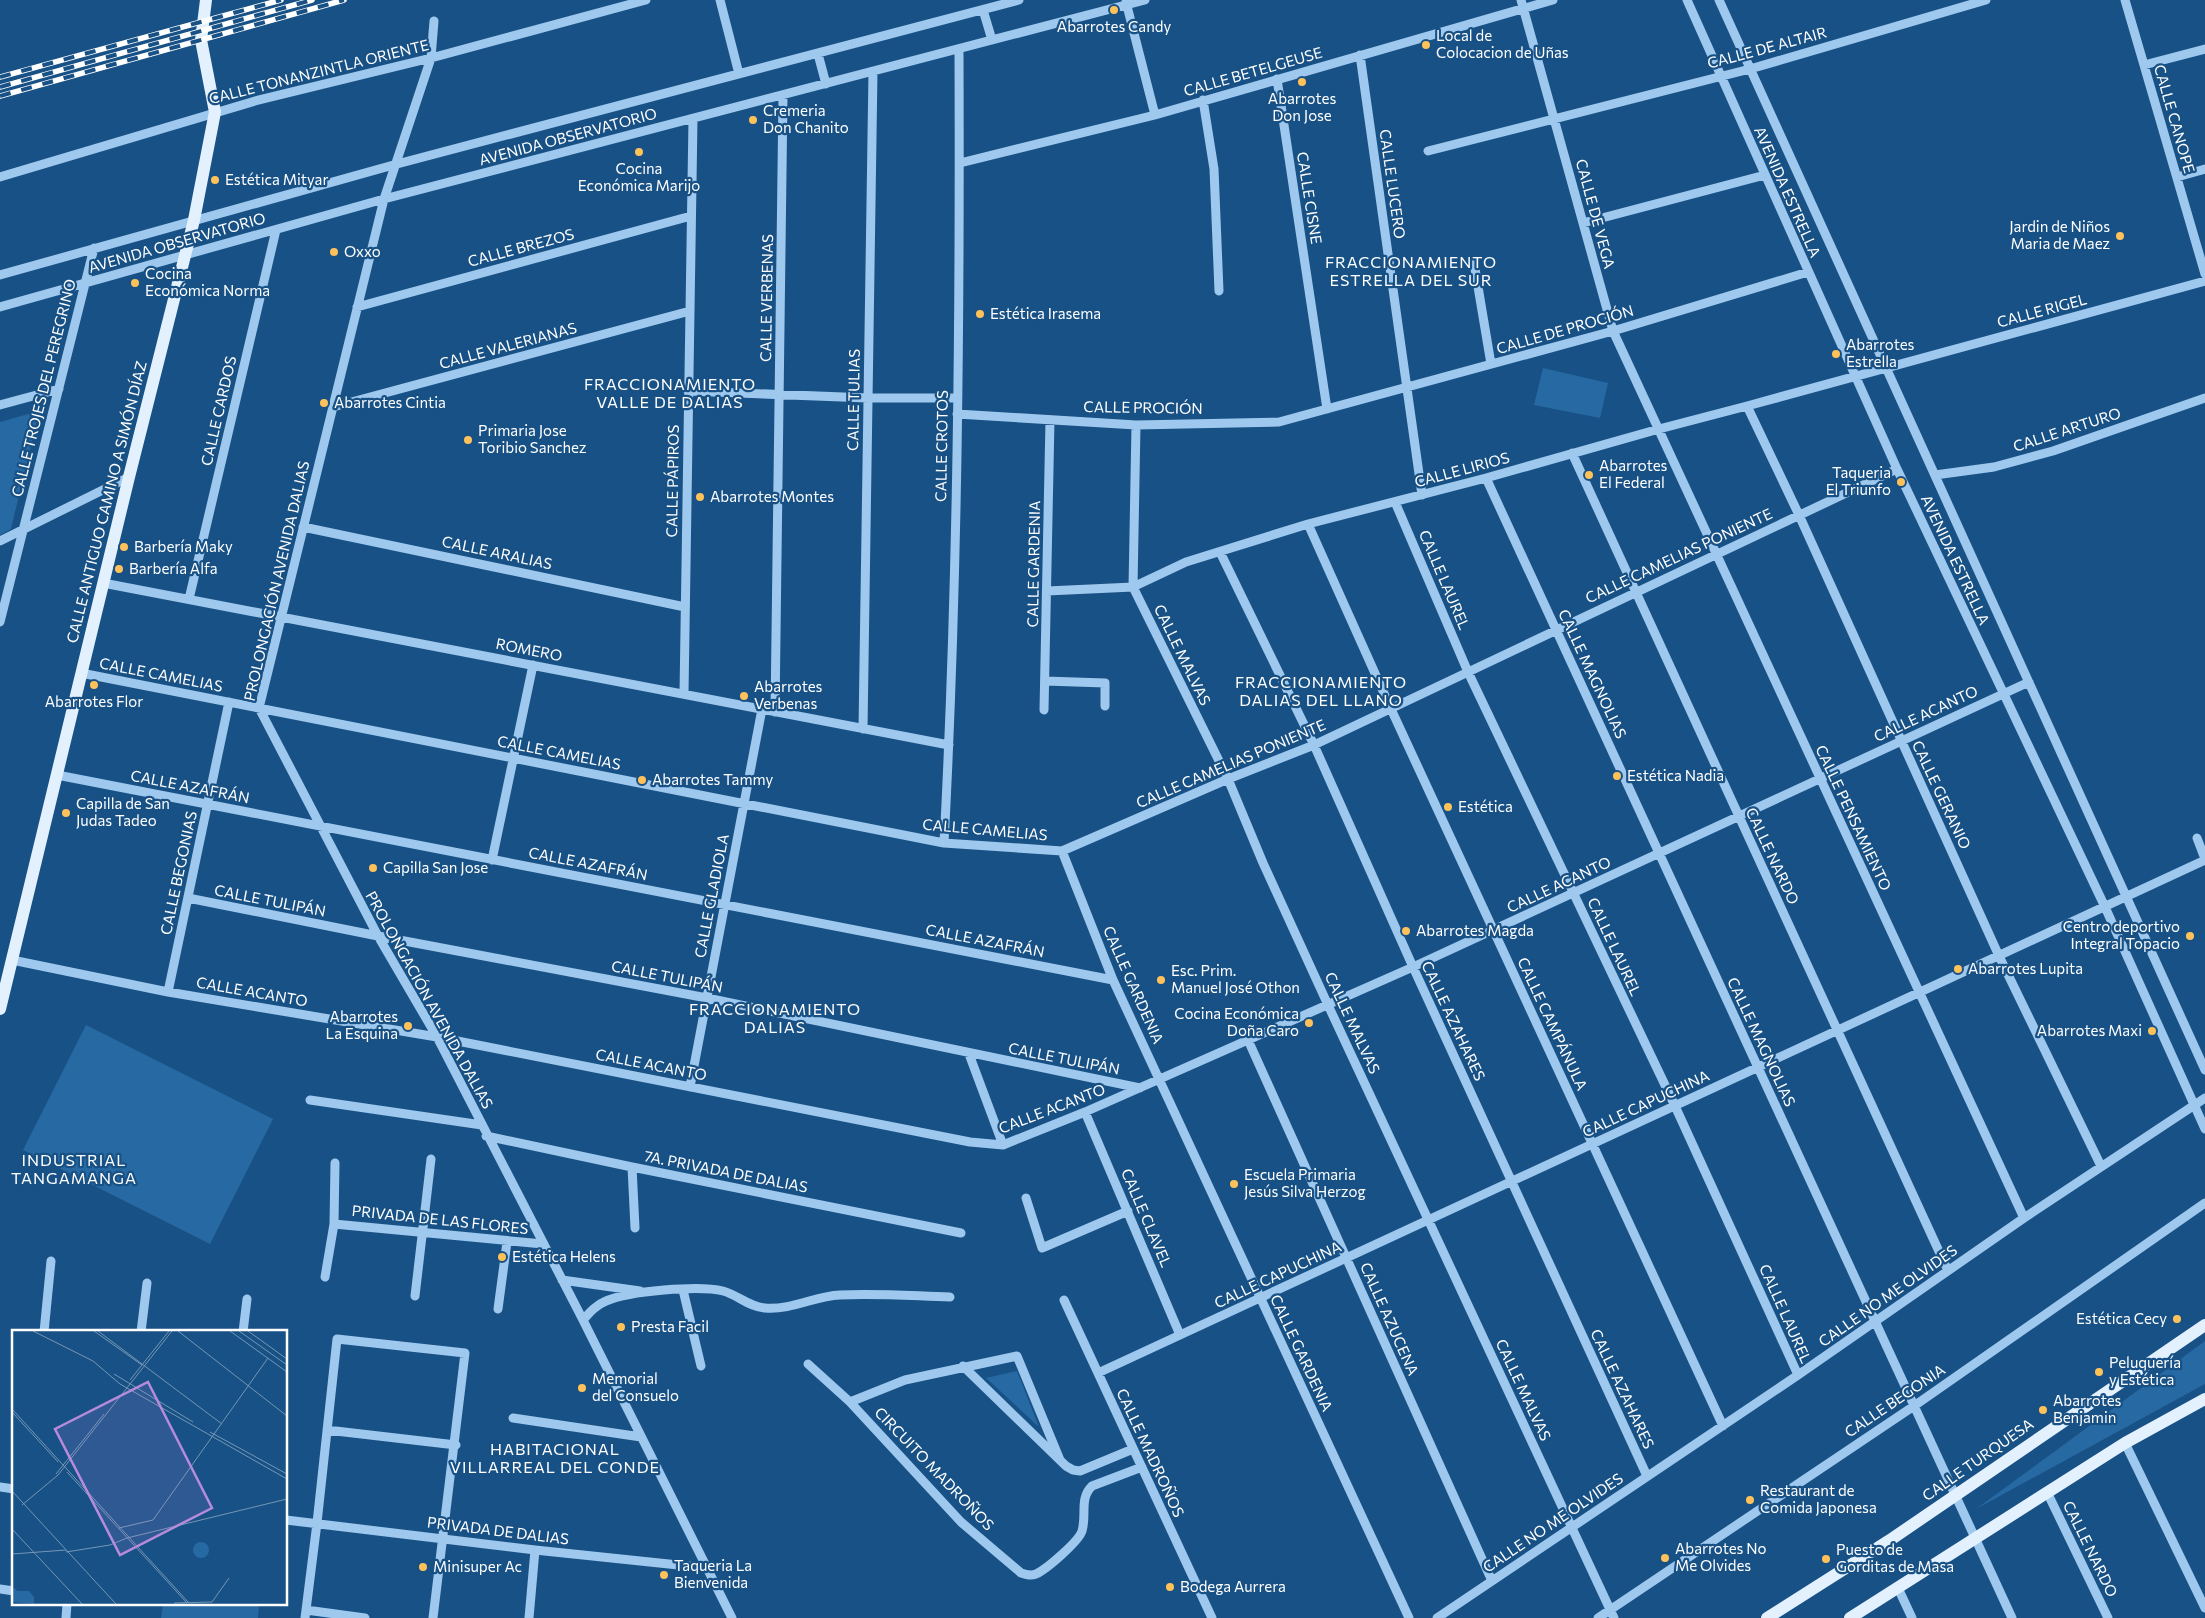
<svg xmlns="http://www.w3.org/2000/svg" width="2205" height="1618" font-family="Commissioner,sans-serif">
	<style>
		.green { fill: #2769a3 }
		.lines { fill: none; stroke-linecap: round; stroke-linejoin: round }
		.minor { stroke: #9ec8ed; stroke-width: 9 }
		.major { stroke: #e3f1ff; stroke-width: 12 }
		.rail-casing { stroke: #fff; stroke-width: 5.5 }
		.rail { stroke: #185185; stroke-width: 4; stroke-dasharray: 11; stroke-linecap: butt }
		.poi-dot { fill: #ffc159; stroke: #185185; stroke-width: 2 }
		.labels { text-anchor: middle; stroke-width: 4.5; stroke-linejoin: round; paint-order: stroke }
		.poi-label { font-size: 15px; fill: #fff; stroke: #185185; text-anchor: start }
		.street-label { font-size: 15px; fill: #fff; stroke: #185185 }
		.neighbourhood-label { font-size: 16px; letter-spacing: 1px; fill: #fff; stroke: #185185 }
		.inset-road { fill: none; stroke: #7497b6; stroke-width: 1 }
		.view { fill: #b68bdc; fill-opacity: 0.15; stroke: #b68bdc; stroke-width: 2.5 }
		.inset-edge { fill: none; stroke: #fff; stroke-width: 2.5 }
	</style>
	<rect width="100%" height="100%" fill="#185185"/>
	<path class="green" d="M1543,368L1608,383L1600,418L1534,405Z
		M39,411L11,529L0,535V422Z
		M86,1025L273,1119L210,1244L23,1150Z
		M2205,1341V1384L1976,1509Z
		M1017,1371L1039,1427L986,1378Z
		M163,1604H259L258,1618H161Z"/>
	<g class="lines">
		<path class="minor" d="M720,0L739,74
			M1521,0L1613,331L2024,1218
			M1687,0L1897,469L2105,907L2205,1129
			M1719,0L2205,1070
			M2125,0L2205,274
			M1126,2L1155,115
			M983,10L992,40
			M434,21L431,58L384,199L259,708L378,936L437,1037L583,1320L732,1618
			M818,54L826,84
			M1360,55L1422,495
			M2144,65L2205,49
			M1277,79L1327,409
			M1203,100L1214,169L1219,291
			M1428,151L1750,69L1986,0
			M960,163L1155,115L1553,0
			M0,177L255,101L431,58L646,0
			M2177,177L2205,169
			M1583,223L1765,175
			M1474,263L1491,364
			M0,275L397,164L1019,0
			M0,307L384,199L1145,0
			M357,307L691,216
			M688,391L868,398H957
			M0,405L59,389
			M1747,406L1799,515L1999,956L2101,1166
			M333,407L690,311
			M957,414L1136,425L1279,422L1613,331L1808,272
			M1136,425L1133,587L1228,779L1263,863L1328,1005L1614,1618
			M1572,453L1948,1271
			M1935,475L1994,467L2053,451L2205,398
			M1486,478L2012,1618
			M1395,502L1468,672L1675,1106L1798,1375
			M1308,524L1391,709L1723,1426
			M303,527L685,607
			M0,541L129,477
			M1220,552L1314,745L1413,967L1647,1476
			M103,583L949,745
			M1047,591L1133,587L1186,562L1308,524L1486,478L1659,429L1747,406L2205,281
			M189,599L276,230
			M0,622L94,248
			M81,673L944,843L1062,851L1228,779L1314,745L1897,469
			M1045,681L1105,683V706
			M684,694L693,119
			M1044,710L1050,420
			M775,712L783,95
			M863,729L873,71
			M57,775L1113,980
			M2197,838L2205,859
			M944,843C958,579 960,313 959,49
			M1062,851L1113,980L1409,1618
			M492,860L533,665
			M188,898L378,936L707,998L1140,1088
			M12,960L168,992L437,1037L970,1142L1003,1145L1085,1112L1413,967L2029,682
			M168,992L229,702
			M1248,1040L1492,1581
			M969,1054L1003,1145
			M690,1087L762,709
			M310,1100L482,1125
			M1085,1112L1180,1335
			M486,1136L632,1167L961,1233
			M632,1167L635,1228
			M1026,1198L1042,1248L1128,1211
			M334,1224L543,1244
			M325,1277L334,1224L335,1163
			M562,1280L640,1291
			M683,1290L701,1366
			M415,1296L431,1159
			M1064,1300L1212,1618
			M498,1309L507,1242
			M583,1320C590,1312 596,1305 606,1301C629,1291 699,1285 723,1291C738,1295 749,1307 765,1308C793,1310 814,1296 840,1295C876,1293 914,1296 950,1297
			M44,1332L51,1261
			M141,1332L147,1283
			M243,1332L247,1299
			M808,1364L850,1402L961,1522L1021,1573C1027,1575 1031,1576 1036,1574C1047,1569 1079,1541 1082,1531C1087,1514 1079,1499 1092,1486L1142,1467
			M963,1366L1066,1466L1073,1470L1080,1471L1133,1449
			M1098,1373L2205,860
			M850,1402L905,1380L1017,1356L1060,1460
			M513,1418L641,1437
			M327,1430L456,1445
			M2125,1443L2205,1608
			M0,1487L14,1489
			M2047,1492L2108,1618
			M286,1520L535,1550L707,1568
			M1898,1588L1912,1618
			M0,1589L14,1591
			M306,1610L365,1618
			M66,1618L67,1604
			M305,1618L317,1523L337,1339L465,1353L433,1618
			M529,1618L535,1550
			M1437,1618L1798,1375L2024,1218L2205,1098
			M1598,1618L1914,1406L2205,1203"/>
		<path class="major" d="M0,1009L129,477L194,220L215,112L201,40L206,0
			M1767,1618L1893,1538L2205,1325
			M1850,1618L2125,1443L2205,1399"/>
		<g class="rail-casing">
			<path id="rail" d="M0,77L281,0
				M0,87L312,0
				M0,96L344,0"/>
		</g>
		<use href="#rail" class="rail"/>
	</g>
	<g class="poi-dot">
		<circle cx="1114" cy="10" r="5"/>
		<circle cx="1426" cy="45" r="5"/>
		<circle cx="1302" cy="82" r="5"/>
		<circle cx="753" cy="120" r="5"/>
		<circle cx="639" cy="152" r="5"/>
		<circle cx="215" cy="180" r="5"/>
		<circle cx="2120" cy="236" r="5"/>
		<circle cx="334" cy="252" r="5"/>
		<circle cx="135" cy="283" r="5"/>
		<circle cx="980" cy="314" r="5"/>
		<circle cx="1836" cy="354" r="5"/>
		<circle cx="324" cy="403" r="5"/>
		<circle cx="468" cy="440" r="5"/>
		<circle cx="1589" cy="475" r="5"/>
		<circle cx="1901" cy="482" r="5"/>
		<circle cx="700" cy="497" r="5"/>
		<circle cx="124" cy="547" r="5"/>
		<circle cx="119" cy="569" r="5"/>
		<circle cx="94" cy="685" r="5"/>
		<circle cx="744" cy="696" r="5"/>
		<circle cx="1617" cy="776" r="5"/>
		<circle cx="642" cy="780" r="5"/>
		<circle cx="1448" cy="807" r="5"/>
		<circle cx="66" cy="813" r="5"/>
		<circle cx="373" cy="868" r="5"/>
		<circle cx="1406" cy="931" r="5"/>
		<circle cx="2190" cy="936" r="5"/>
		<circle cx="1958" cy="969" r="5"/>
		<circle cx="1161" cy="980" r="5"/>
		<circle cx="1309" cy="1023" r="5"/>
		<circle cx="408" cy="1026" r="5"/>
		<circle cx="2152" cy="1031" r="5"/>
		<circle cx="1234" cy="1184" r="5"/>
		<circle cx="502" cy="1257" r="5"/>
		<circle cx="2177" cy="1319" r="5"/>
		<circle cx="621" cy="1327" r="5"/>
		<circle cx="2099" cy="1372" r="5"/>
		<circle cx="582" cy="1388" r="5"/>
		<circle cx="2043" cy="1410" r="5"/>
		<circle cx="1750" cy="1500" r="5"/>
		<circle cx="1665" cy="1558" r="5"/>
		<circle cx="1826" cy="1559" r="5"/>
		<circle cx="423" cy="1567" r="5"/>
		<circle cx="664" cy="1575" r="5"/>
		<circle cx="1170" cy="1587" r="5"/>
	</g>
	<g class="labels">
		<g class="poi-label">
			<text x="1114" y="32" text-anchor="middle">Abarrotes Candy</text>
			<text x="1436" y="41">Local de<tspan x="1436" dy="17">Colocacion de Uñas</tspan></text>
			<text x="1302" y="104" text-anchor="middle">Abarrotes<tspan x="1302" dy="17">Don Jose</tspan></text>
			<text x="763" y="116">Cremeria<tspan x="763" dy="17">Don Chanito</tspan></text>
			<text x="639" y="174" text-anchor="middle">Cocina<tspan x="639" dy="17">Económica Marijo</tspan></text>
			<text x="225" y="185">Estética Mityar</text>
			<text x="2110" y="232" text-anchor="end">Jardin de Niños<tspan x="2110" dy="17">Maria de Maez</tspan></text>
			<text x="344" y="257">Oxxo</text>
			<text x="145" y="279">Cocina<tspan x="145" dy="17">Económica Norma</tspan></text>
			<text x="990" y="319">Estética Irasema</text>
			<text x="1846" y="350">Abarrotes<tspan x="1846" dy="17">Estrella</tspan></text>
			<text x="334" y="408">Abarrotes Cintia</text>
			<text x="478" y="436">Primaria Jose<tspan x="478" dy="17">Toribio Sanchez</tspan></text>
			<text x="1599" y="471">Abarrotes<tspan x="1599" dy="17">El Federal</tspan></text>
			<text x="1891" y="478" text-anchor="end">Taqueria<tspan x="1891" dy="17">El Triunfo</tspan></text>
			<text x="710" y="502">Abarrotes Montes</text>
			<text x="134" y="552">Barbería Maky</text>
			<text x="129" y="574">Barbería Alfa</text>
			<text x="754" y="692">Abarrotes<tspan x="754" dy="17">Verbenas</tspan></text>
			<text x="94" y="707" text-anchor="middle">Abarrotes Flor</text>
			<text x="1627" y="781">Estética Nadia</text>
			<text x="652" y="785">Abarrotes Tammy</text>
			<text x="76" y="809">Capilla de San<tspan x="76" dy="17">Judas Tadeo</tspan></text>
			<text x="1458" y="812">Estética</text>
			<text x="383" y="873">Capilla San Jose</text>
			<text x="2180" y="932" text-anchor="end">Centro deportivo<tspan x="2180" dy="17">Integral Topacio</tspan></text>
			<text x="1416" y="936">Abarrotes Magda</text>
			<text x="1968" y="974">Abarrotes Lupita</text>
			<text x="1171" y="976">Esc. Prim.<tspan x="1171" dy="17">Manuel José Othon</tspan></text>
			<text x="1299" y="1019" text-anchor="end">Cocina Económica<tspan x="1299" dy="17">Doña Caro</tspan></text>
			<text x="398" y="1022" text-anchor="end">Abarrotes<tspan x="398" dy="17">La Esquina</tspan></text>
			<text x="2142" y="1036" text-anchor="end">Abarrotes Maxi</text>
			<text x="1244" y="1180">Escuela Primaria<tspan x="1244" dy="17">Jesús Silva Herzog</tspan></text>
			<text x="512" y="1262">Estética Helens</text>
			<text x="2167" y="1324" text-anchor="end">Estética Cecy</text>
			<text x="631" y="1332">Presta Facil</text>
			<text x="2109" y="1368">Peluquería<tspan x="2109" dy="17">y Estética</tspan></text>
			<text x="592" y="1384">Memorial<tspan x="592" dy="17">del Consuelo</tspan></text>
			<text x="2053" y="1406">Abarrotes<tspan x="2053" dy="17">Benjamin</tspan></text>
			<text x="1760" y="1496">Restaurant de<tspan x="1760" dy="17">Comida Japonesa</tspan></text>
			<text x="1675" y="1554">Abarrotes No<tspan x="1675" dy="17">Me Olvides</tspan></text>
			<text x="1836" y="1555">Puesto de<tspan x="1836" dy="17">Gorditas de Masa</tspan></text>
			<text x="674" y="1571">Taqueria La<tspan x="674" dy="17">Bienvenida</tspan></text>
			<text x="433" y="1572">Minisuper Ac</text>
			<text x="1180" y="1592">Bodega Aurrera</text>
		</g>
		<g class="street-label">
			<text transform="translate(1767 48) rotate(-15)" y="5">CALLE DE ALTAIR</text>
			<text transform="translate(319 72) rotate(-14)" y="5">CALLE TONANZINTLA ORIENTE</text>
			<text transform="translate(1253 72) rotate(-16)" y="5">CALLE BETELGEUSE</text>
			<text transform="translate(2174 119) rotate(74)" y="5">CALLE CANOPE</text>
			<text transform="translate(568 137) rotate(-15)" y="5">AVENIDA OBSERVATORIO</text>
			<text transform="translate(1392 184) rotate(82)" y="5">CALLE LUCERO</text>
			<text transform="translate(1787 192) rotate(66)" y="5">AVENIDA ESTRELLA</text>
			<text transform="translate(1309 198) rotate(81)" y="5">CALLE CISNE</text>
			<text transform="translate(1595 214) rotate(75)" y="5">CALLE DE VEGA</text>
			<text transform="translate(177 243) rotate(-16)" y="5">AVENIDA OBSERVATORIO</text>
			<text transform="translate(521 248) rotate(-15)" y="5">CALLE BREZOS</text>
			<text transform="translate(767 298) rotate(-89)" y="5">CALLE VERBENAS</text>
			<text transform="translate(2042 311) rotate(-15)" y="5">CALLE RIGEL</text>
			<text transform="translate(1565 330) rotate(-16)" y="5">CALLE DE PROCIÓN</text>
			<text transform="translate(508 346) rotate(-15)" y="5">CALLE VALERIANAS</text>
			<text transform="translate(44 388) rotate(-76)" y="5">CALLE TROJES DEL PEREGRINO</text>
			<text transform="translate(854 400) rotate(-89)" y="5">CALLE TULIAS</text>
			<text transform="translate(1143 408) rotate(1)" y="5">CALLE PROCIÓN</text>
			<text transform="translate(219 411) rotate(-77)" y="5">CALLE CARDOS</text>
			<text transform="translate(2067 430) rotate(-18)" y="5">CALLE ARTURO</text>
			<text transform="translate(942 446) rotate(-89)" y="5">CALLE CROTOS</text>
			<text transform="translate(1462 470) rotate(-15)" y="5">CALLE LIRIOS</text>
			<text transform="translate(673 481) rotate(-89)" y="5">CALLE PÁPIROS</text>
			<text transform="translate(107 502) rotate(-76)" y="5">CALLE ANTIGUO CAMINO A SIMÓN DÍAZ</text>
			<text transform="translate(497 553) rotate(12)" y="5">CALLE ARALIAS</text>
			<text transform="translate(1679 556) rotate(-25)" y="5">CALLE CAMELIAS PONIENTE</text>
			<text transform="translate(1955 560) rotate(65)" y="5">AVENIDA ESTRELLA</text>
			<text transform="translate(1034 564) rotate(-89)" y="5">CALLE GARDENIA</text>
			<text transform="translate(1444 580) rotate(67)" y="5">CALLE LAUREL</text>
			<text transform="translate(277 581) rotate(-77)" y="5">PROLONGACIÓN AVENIDA DALIAS</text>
			<text transform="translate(529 650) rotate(11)" y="5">ROMERO</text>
			<text transform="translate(1182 655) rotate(64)" y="5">CALLE MALVAS</text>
			<text transform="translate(1592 674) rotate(65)" y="5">CALLE MAGNOLIAS</text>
			<text transform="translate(161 675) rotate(11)" y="5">CALLE CAMELIAS</text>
			<text transform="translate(1926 714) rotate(-25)" y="5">CALLE ACANTO</text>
			<text transform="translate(559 753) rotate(11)" y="5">CALLE CAMELIAS</text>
			<text transform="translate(1231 764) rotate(-23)" y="5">CALLE CAMELIAS PONIENTE</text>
			<text transform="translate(190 787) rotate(11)" y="5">CALLE AZAFRÁN</text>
			<text transform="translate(1941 795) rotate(65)" y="5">CALLE GERANIO</text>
			<text transform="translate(1853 818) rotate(65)" y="5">CALLE PENSAMIENTO</text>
			<text transform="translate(985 830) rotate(5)" y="5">CALLE CAMELIAS</text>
			<text transform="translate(1772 856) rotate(65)" y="5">CALLE NARDO</text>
			<text transform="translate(588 864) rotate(11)" y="5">CALLE AZAFRÁN</text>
			<text transform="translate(179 873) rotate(-78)" y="5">CALLE BEGONIAS</text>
			<text transform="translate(1559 885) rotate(-25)" y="5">CALLE ACANTO</text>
			<text transform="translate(712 896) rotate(-79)" y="5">CALLE GLADIOLA</text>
			<text transform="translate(270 901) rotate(11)" y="5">CALLE TULIPÁN</text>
			<text transform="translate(985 941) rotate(11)" y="5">CALLE AZAFRÁN</text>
			<text transform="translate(1614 947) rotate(65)" y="5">CALLE LAUREL</text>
			<text transform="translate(667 977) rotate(11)" y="5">CALLE TULIPÁN</text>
			<text transform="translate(1133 985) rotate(66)" y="5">CALLE GARDENIA</text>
			<text transform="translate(252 992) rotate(10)" y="5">CALLE ACANTO</text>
			<text transform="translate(429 1000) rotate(61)" y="5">PROLONGACIÓN AVENIDA DALIAS</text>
			<text transform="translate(1453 1021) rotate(65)" y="5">CALLE AZAHARES</text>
			<text transform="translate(1352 1023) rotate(65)" y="5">CALLE MALVAS</text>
			<text transform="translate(1552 1024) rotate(65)" y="5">CALLE CAMPÁNULA</text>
			<text transform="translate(1761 1042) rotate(65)" y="5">CALLE MAGNOLIAS</text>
			<text transform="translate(1064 1059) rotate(11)" y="5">CALLE TULIPÁN</text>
			<text transform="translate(651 1065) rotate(11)" y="5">CALLE ACANTO</text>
			<text transform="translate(1646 1104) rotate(-25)" y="5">CALLE CAPUCHINA</text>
			<text transform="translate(1052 1109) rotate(-21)" y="5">CALLE ACANTO</text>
			<text transform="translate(726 1172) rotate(11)" y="5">7A. PRIVADA DE DALIAS</text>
			<text transform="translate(1146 1218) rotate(67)" y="5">CALLE CLAVEL</text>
			<text transform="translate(440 1220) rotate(6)" y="5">PRIVADA DE LAS FLORES</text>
			<text transform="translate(1278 1275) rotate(-25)" y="5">CALLE CAPUCHINA</text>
			<text transform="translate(1888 1296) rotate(-35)" y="5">CALLE NO ME OLVIDES</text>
			<text transform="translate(1785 1314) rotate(66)" y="5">CALLE LAUREL</text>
			<text transform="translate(1389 1319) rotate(66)" y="5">CALLE AZUCENA</text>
			<text transform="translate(1301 1353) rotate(65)" y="5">CALLE GARDENIA</text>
			<text transform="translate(1622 1389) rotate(65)" y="5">CALLE AZAHARES</text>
			<text transform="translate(1523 1390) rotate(65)" y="5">CALLE MALVAS</text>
			<text transform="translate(1895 1401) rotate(-34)" y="5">CALLE BEGONIA</text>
			<text transform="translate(1150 1453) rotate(65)" y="5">CALLE MADROÑOS</text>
			<text transform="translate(1978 1460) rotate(-35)" y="5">CALLE TURQUESA</text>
			<text transform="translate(934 1469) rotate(46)" y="5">CIRCUITO MADROÑOS</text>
			<text transform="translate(1553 1523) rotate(-34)" y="5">CALLE NO ME OLVIDES</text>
			<text transform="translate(498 1531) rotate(7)" y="5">PRIVADA DE DALIAS</text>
			<text transform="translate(2090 1549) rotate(64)" y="5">CALLE NARDO</text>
		</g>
		<g class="neighbourhood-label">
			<text x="1411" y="268">FRACCIONAMIENTO<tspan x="1411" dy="18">ESTRELLA DEL SUR</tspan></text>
			<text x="670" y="390">FRACCIONAMIENTO<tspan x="670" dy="18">VALLE DE DALIAS</tspan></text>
			<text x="1321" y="688">FRACCIONAMIENTO<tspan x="1321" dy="18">DALIAS DEL LLANO</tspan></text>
			<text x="775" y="1015">FRACCIONAMIENTO<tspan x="775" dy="18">DALIAS</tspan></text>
			<text x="74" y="1166">INDUSTRIAL<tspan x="74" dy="18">TANGAMANGA</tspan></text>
			<text x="555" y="1455">HABITACIONAL<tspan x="555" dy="18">VILLARREAL DEL CONDE</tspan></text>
		</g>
	</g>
	<g transform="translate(12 1330)">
		<rect width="275" height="275" fill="#185185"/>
		<path d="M181 220a8 8 0 1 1 16 0a8 8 0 1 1-16 0ZM3,258L5,261H17L22,267V274L0,272V259Z" fill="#2769a3"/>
		<path class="inset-road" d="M21,1L81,31L108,54L275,149M82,1L130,35M86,1L210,94M166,1L275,86M218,1L275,42M227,1L275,35M236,1L275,29M102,44L181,92M118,50L157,1M0,79L177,273M0,82L46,132M198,102L275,144M55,142L175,273M44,144L92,84M0,161L104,274M10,175L46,145L160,1M107,198L141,190L256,28M0,199L70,274M54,222L98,215L115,208L275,169M0,224L54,220M162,273L200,272L217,248"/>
		<path class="view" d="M136,52L200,178L108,225L43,99Z"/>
		<rect width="275" height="275" class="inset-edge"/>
	</g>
</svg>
